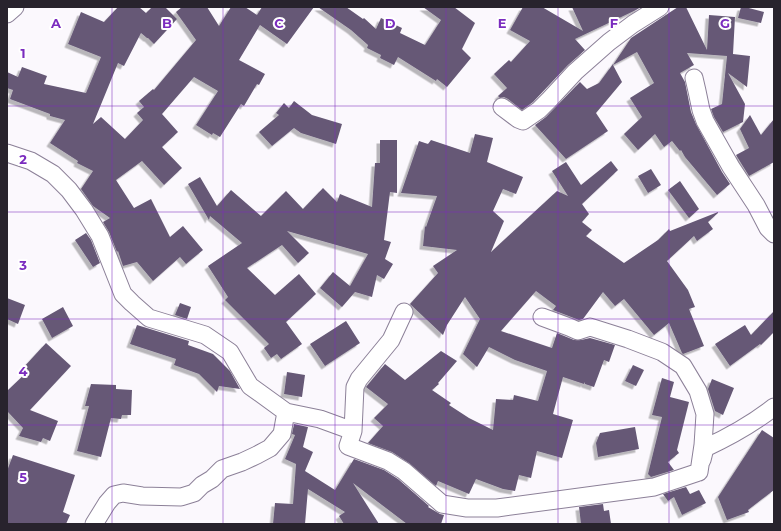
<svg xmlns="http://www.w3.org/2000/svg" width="781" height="531" font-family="Montserrat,sans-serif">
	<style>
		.building { fill: #665976; filter: url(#shadow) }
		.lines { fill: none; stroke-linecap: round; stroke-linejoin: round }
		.minor-casing { stroke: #8c8098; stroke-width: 19 }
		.minor { stroke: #fff; stroke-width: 17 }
		.grid { fill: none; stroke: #7b2cbf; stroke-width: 1; stroke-opacity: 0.55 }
		.grid-label { font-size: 13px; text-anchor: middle; font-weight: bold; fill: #7b2cbf; stroke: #fff; stroke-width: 4; stroke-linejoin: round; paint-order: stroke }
	</style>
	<defs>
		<filter id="shadow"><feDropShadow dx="-3.5" dy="3.5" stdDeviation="0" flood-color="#0004"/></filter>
	</defs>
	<rect width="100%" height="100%" fill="#fbf8fd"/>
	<path class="building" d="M118,7H139L146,13L152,7H165L177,19L154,44L148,38H147L141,33L124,66L118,63L93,124L101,117L125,139L143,120L137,113L144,107L139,101L153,89L154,90L196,40L176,12L182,7H207L219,26L231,7H245L257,15L262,7H314L287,44L260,25L239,60L265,74L259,85L257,84L244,106L241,104L220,137L213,133L212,135L196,125L218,91L194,77L162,114L178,132L162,147L182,168L164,185L142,161L116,180L134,208L151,199L170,237L183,226L203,250L186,264L180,257L153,281L137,262L123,266L118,251L117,252L109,232L103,222L110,218L93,206L81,189L93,171L77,163L78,161L50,143L65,120L50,116V114L10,99L13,90L7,88V72L18,77L22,67L47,76L44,84L86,93L101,57L68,44L81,12L104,22Z
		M318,7H346L363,19L364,18L376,29L381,18L402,28L400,33L425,45L441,20L423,7H454L475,23L462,49L471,58L447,87L437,79L436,81L398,57L394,65L380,58L381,55L367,48L368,45L351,30Z
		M523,7H542L583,31L572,7H641L636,10L575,39L585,50L568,65L533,102L522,110L508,99L504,97L500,98L498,96L507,88L494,74L509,60L511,62L530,41L510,30Z
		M678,7H686L707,50L709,15L735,17L733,54L750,56L747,87L728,73L745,104L743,122L723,132L714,117L711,109L722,104L727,56L687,53L694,65L680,73L685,82L691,112L696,124L722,172L730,184L717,195L685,157L681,150L680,151L672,141L664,147L655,134L638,150L624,134L642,117L630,98L654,83L637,52L613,65L622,82L596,113L608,131L566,159L535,125L546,117L580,82L587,89L599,83L613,64V65L631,38Z
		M741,7H745L764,12L761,23L738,18Z
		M294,101L312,115L342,124L336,144L301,133L294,128L272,146L259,132L279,115L276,113L284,103L289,108Z
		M750,115L761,135L774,119V162L749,176L736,155L749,148L740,129Z
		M475,134L493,138L487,162L523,177L516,194L503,189L493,211L504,221L491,252L557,191L568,196L552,171L566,162L581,185L611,161L618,170L582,204L589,214L582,222L592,230L586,236L624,263L658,240L669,229L670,231L718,212V213L708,222L713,229L697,241L694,236L667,261L688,290L695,307L689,309L704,346L683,354L682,353L669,323L654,335L624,299L615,306L603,292L583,319L579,320L553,310L556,306L536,291L501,331L552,348L557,333L574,340H581L590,338L615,345L609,362L604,360L594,387L585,384L584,382V384L563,377L553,414L573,420L562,458L537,451L531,478L519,475L515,491L503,489L476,479L469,494L438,481L436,486L409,463L392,452L368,443L383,426L374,418L388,404L366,387L385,364L405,380L441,351L457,361L438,383L439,384L432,390L451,403L449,405L469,418L493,430L496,399L513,400L514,395L538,401L547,371L515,360L489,347L477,367L463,354L480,319L465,297L447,325L443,335L410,304L438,273L433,266L457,250L423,246L425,226L426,227L437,196L401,193L419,141L428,144L431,140L470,153Z
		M380,140H397V193L390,192L384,240L391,242L385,259L393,264L384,279L377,275L372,297L355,292L342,307L320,288L333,272L350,286L368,254L287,231L309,253L298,263L282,245L247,268L275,295L299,274L316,294L286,322L302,344L281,359L277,354L271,358L264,348L269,344L225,300L228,297L208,266L242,243L210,216L209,220L188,184L200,177L217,206L231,190L261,216L286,191L303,209L323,188L337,202L340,194L372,207L375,163H380Z
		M651,169L661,185L648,193L638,176Z
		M680,181L699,209L689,218L668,190Z
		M86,233L91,240L100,263L93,267L75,240Z
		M7,298L25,305L18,324L7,319Z
		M180,303L191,307L187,319L175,315Z
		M63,307L73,326L52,338L42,319Z
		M774,311V332L761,345L760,344L730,366L715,344L745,325L751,335Z
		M346,321L360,343L325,366L310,344Z
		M137,325L189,341L188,345L213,354L230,371L240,389L219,386L217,392L199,374L174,365L176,359L130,344Z
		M46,343L71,366L30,410L58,421L50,441L43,438L41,442L19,436L23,428L7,411V391L27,372L23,368Z
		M633,365L644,370L636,386L625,381Z
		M287,372L305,375L302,397L284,394Z
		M662,378L674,382L670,397L689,402L677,450L679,453L668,462L674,470L651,477L648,474L662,417L652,415Z
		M712,379L734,388L723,415L715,411L708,389Z
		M91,384L116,385V389L132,390L131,415H122L121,419L111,418L101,457L77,451L89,406H85Z
		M294,424L308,427L303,447L313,452L305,471L335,490L354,459L384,470L398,479L429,506L428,507L440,514L444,515L441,524H407L353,483L379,524H344L339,516L345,512L308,489L305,524H273L275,503L293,504L296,464L285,459L295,435L292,434Z
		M635,427L639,449L598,457L596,443L600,433Z
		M762,430L774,438V490L748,510L749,512L727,520L718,497Z
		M13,455L75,475L63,512L70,515L66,524H7V471Z
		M686,487L690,494L699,490L706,503L682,515L674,497L668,501L663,494Z
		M603,504L604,511L609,510L611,524H581L579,507Z"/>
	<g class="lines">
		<g class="minor-casing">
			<path id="minor" d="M7,14L15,7
				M694,78L697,91L701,110L705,121L731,167L756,205L768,228L774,234
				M502,107L518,119L523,121L539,110L549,100L575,72L609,42L633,24L660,7
				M7,153L31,161L53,174L69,190L84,210L100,236L123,294L132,303L149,318L205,335L230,352L250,386L286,412L320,419L353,431L348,446L388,461L404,471L442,504L467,508H497L654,487L699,472
				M542,317L569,327L578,331L590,327L628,339L662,352L683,366L698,391L705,414L703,445L699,472
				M353,431L355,387L359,379L391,340L404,312
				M702,460L705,448C731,436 751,425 774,407
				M94,524L107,503L114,495L123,493L142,496L181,497L194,493L202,485L212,479L222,469L242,462L257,455L270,448L282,434L286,412"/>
		</g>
		<use href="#minor" class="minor"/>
	</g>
	<path class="grid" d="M112,7V524M223,7V524M335,7V524M446,7V524M558,7V524M669,7V524M7,106H774M7,212H774M7,319H774M7,425H774"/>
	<g class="grid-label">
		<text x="56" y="28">A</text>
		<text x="167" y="28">B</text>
		<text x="279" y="28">C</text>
		<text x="390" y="28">D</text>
		<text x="502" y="28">E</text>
		<text x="614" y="28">F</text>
		<text x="725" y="28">G</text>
		<text x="23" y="58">1</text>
		<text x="23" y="164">2</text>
		<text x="23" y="270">3</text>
		<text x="23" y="376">4</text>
		<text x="23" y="482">5</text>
	</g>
	<rect width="781" height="531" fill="none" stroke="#28232d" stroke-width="16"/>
</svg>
